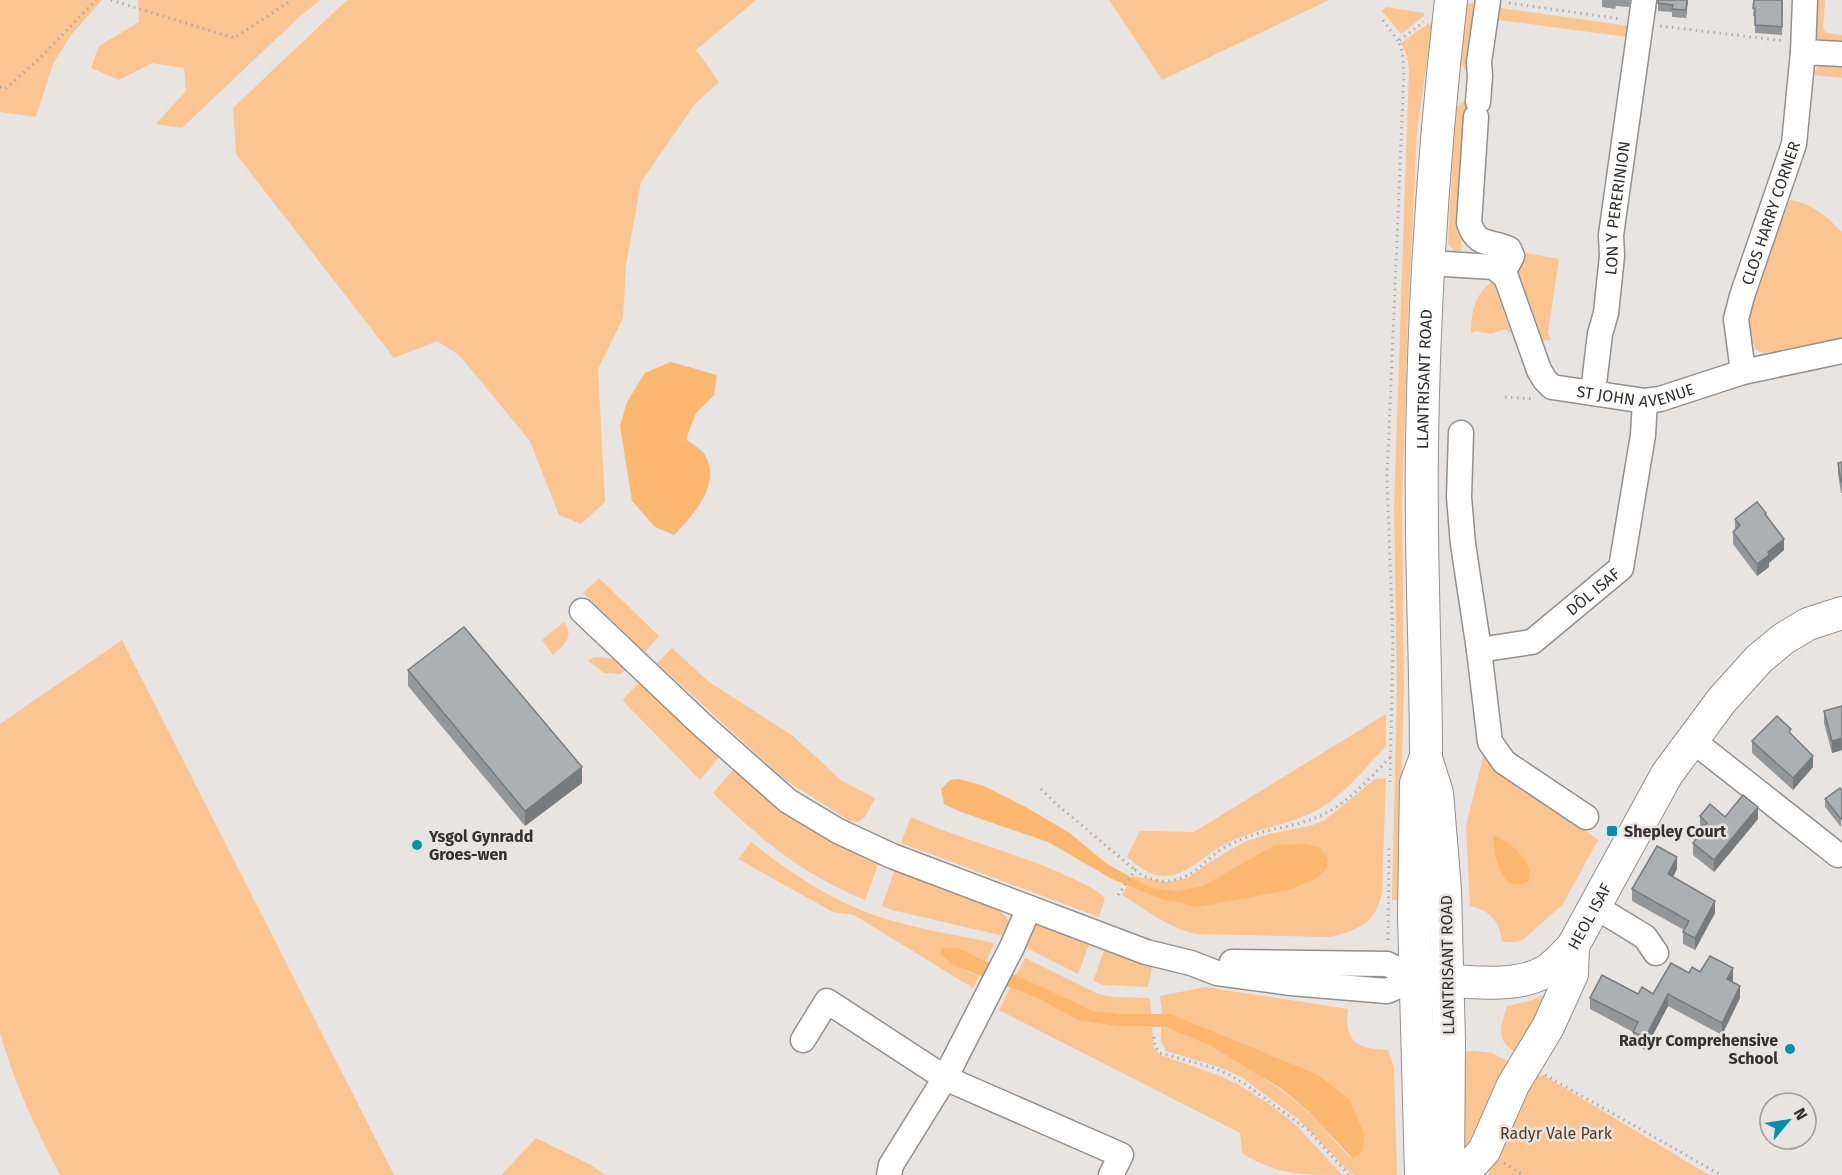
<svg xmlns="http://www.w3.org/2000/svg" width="1842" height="1175" font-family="'Fira Sans',sans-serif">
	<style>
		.green { fill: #fac591 }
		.water { fill: #fbb670 }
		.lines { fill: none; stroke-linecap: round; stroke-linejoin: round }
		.minor-casing { stroke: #93908e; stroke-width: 27 }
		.major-casing { stroke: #93908e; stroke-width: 34 }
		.path { stroke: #aeaba9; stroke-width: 3; stroke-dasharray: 1.5 4.5; stroke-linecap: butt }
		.minor { stroke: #fff; stroke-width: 24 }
		.major { stroke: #fff; stroke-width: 32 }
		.wall { fill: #949799 }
		.shaded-wall { fill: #787b7d }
		.building { fill: #acb0b2; stroke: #787b7d; stroke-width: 1.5 }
		.poi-dot { fill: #0a8ead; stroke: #e7e4e1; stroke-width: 2 }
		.labels { text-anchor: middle; stroke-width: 5; stroke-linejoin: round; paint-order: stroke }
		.street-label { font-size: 16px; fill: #333130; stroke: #e7e4e1 }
		.poi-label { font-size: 16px; font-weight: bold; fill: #333130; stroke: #e7e4e1; text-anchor: start }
		.park-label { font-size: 16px; fill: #563a1c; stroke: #e7e4e1 }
	</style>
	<rect width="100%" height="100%" fill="#e7e4e1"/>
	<path class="green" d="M0,0H102L71,35L53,64L36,117L0,112Z
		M138,0H320L297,19L182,128L156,124L186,91L184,68L152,63L119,80L91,68L99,46L139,22Z
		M347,0H756L696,50L719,82L695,104L641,182L626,266L623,318L598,369L605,502L581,524L559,515L530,441L459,355L437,341L394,358L236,154L233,108Z
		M1109,0H1329L1162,80Z
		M1812,0H1825L1823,28L1826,33L1842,35V45L1819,42L1816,39Z
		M1468,3L1481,5L1472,71L1465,70L1460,60L1465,5Z
		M1386,7L1424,13V16L1401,34L1382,11Z
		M1494,7L1629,26L1627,37L1492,19Z
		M1429,23L1432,25L1417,132L1408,314L1402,506L1404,688L1398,900H1392L1397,687L1394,506L1409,69L1406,53L1401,43Z
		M1821,65L1842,66V78L1813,75L1817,68Z
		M1464,101H1470L1461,251H1454L1448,243L1455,113L1457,107Z
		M1790,200C1812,203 1827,217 1842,232V339L1764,353L1756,350L1752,340L1749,341C1742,309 1778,233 1790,200Z
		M1526,253L1559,259L1548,333L1551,340L1543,341L1522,281L1514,266L1521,256Z
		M1492,282L1495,287L1511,334L1505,329L1491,334L1477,331L1471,333C1472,312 1473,296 1492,282Z
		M599,578L659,636L645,652L583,593Z
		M564,622C575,637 564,644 553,655L542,640Z
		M122,640L394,1175H60C36,1129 14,1083 0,1033V724Z
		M672,648L709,682L793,736L842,781L875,798L865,817L858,822L850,821L784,779L657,663Z
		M596,657L614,659L626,670L620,674L604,673L587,660Z
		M639,683L718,757V759L700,780L624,702L623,699Z
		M1386,714V746C1366,767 1345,794 1319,809C1288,826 1251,829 1220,847C1202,857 1186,876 1163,876C1148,875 1138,866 1127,857L1140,831L1194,832Z
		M1485,750L1494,761L1598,840L1563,904L1524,939L1517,942H1502C1500,922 1490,910 1470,906L1466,826Z
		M733,770C780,809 823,839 879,862L865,900C802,874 761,840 713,793Z
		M1386,778L1382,892C1376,923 1359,930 1330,937L1198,934C1169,929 1147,910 1122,895L1133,876L1167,882L1188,878L1207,864L1244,842L1269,834L1310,826L1325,820L1375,779Z
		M911,817C960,839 1012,852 1061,873C1075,880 1094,887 1105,898L1099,917L901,843Z
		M751,842C792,874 836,904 886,919C921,930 958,935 994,943L987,961L967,952L964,970L979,976L973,988L854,915L833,912L738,859Z
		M895,869L985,900L1001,911L1010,923L1008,937L892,910L882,906Z
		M1038,923L1090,942L1078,974L1019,944L1033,924Z
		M1105,948L1153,963L1148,987L1103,985L1093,981Z
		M1025,958L1098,994L1113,997L1150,998L1151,1014C1132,1014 1113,1015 1094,1011C1073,1007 1037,985 1016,975Z
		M1205,987L1348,1009C1344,1042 1357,1049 1388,1050L1394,1068L1397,1175H1354L1350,1173L1298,1119L1241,1077L1219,1067L1166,1051L1161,1041V1027C1192,1027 1285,1090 1308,1112C1324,1126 1336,1145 1352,1159L1363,1150L1365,1135L1349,1100L1317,1074L1171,1014H1162L1160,996Z
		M1010,988L1041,1000L1079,1021L1118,1026L1152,1027L1154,1048L1160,1055L1218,1075L1239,1085L1269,1104L1297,1126L1342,1175C1303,1175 1276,1175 1242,1153L1240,1133L999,1010Z
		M1548,993L1518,1054C1495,1040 1500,1030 1507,1006L1530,1001Z
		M1474,1051L1492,1053L1513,1064L1479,1137L1464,1150L1463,1147L1457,1052Z
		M1543,1075L1709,1175H1488L1529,1086L1536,1077Z
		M536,1138L591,1165L605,1175H501Z"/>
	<path class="water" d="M671,362L717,375L714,395L696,413L686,439C692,444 701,449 705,455C722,485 693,515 674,535L655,527L632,501L620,426L627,402L645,373Z
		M959,779L984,786L1031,810L1071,834L1107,864L1151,888L1176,891L1203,886L1275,845L1305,844L1321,848L1328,860L1326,869L1315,879L1288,890L1198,907L1162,899L1112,879L1048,842L961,812L944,804L941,789L950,780Z
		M1493,836C1509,839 1535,863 1529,881C1500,897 1495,855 1493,836Z
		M942,948H956L967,952L1093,1011L1123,1014H1171L1317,1074L1349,1099L1365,1135L1363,1150L1353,1159L1308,1111L1282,1089L1211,1046L1166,1027L1118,1026L1079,1021L1041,1000L951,964L940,953Z"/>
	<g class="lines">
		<g class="minor-casing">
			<g id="minor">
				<path d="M1803,52L1842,54"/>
				<path d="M1478,102L1480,76L1479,62L1488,0"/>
				<path d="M1476,117L1469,223C1477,247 1489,240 1509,249L1512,256L1503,273"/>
				<path id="s1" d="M1429,263L1494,267L1506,277L1539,370L1545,380L1552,387L1645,401L1660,399L1743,372L1842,351"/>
				<path id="s2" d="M1743,372L1736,319L1742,296L1794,144L1803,52L1805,0"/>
				<path id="s3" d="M1593,392L1600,334L1606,313L1612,256L1611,235L1644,0"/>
				<path id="s4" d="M1461,433L1459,497L1463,544L1479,650L1532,642L1621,568L1643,435L1645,401"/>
				<path d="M582,611L701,724L788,801L838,831L892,856L1146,952L1191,963L1217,973L1291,983L1387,991L1417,978"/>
				<path d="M1479,650L1490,742L1504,762L1586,817"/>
				<path d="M1692,740L1838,855"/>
				<path d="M1596,907L1645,937L1656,953"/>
				<path d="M1232,962L1387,964L1417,978"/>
				<path d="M803,1040L827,1001L945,1078L1121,1155L1111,1175"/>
				<path d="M889,1175L891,1165L945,1078L1012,947L1029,908"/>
			</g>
		</g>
		<g class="major-casing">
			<g id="major">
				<path id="s5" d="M1417,978C1452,980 1515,991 1546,971C1556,965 1564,955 1573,946L1667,774L1722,700L1759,659L1783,639L1808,624L1842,613"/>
				<path d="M1421,1175L1414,915L1416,783L1425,759"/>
				<path id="s6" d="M1448,1175L1449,1041L1445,890L1437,793L1426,758C1426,654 1420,549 1422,444C1424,296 1434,147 1451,0"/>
				<path d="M1462,1175L1484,1151L1513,1085L1548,1027L1572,974L1573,946"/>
			</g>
		</g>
		<path class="path" d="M111,0L234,38L292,0
			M1509,3L1621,19
			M1383,20L1398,41
			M1660,26L1785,41
			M0,87L5,89L39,59L96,0
			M1505,397L1535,399
			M1390,782L1393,642L1387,479L1404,72L1402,51L1398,41L1424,22
			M1041,789L1054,802L1135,870
			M1118,895L1135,870C1145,878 1156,882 1169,881C1192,878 1199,867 1216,853C1222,848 1232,843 1240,840C1268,827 1302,827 1328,812C1352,799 1371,776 1391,757
			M1388,940L1389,848
			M1154,1037L1155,1047L1160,1053L1214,1068L1228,1074L1245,1084L1308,1130L1349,1175
			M1545,1075L1721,1175
			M1504,1163L1523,1175"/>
		<use href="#minor" class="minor"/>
		<use href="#major" class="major"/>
	</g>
	<path class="wall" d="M1602,0H1631L1629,7L1616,6L1615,9L1602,7Z
		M1688,0L1686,18L1672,17V12L1658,11V3Z
		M1754,0H1783L1782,35L1755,33V16H1753Z
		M1842,462V493H1841L1838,474V463Z
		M1766,516L1784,550L1769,563V567L1757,576L1733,544V532L1735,530V519Z
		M408,670L582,783L525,826L408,686Z
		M1842,706V750L1832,753L1824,723V711Z
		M1791,734L1813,767L1793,790L1752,753V741Z
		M1842,791L1841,827L1825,807V799Z
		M1700,816L1725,817L1758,819L1714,872L1693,855V843L1702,830L1700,828Z
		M1677,869L1673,877L1715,913L1695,950L1683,944V932L1684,930L1632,901V889Z
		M1700,972L1733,980L1732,982L1740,998L1722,1035L1668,1006L1645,1050L1633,1044V1032L1590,1009V998L1638,994H1653L1689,973Z"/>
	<path class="shaded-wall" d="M1687,0H1688L1686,18V10Z
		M1784,539V550L1769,563V567L1757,576V564L1768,552Z
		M1842,738V750L1832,753V741Z
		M1813,756V767L1793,790V778Z
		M582,767V783L525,826V811Z
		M1758,807V819L1714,872V860Z
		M1677,857V869L1668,886V874Z
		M1715,901V913L1695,950V938Z
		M1733,968V980L1727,991V979Z
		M1740,986V998L1722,1035V1023Z
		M1668,994V1006L1645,1050V1038Z"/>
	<path class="building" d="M1658,0H1687L1686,10L1672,9L1673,5L1658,3Z
		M1754,0H1782V27L1755,25V8H1753Z
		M1842,462V482H1841L1838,463Z
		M1757,502L1766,513L1765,514L1784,539L1768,552L1769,555L1757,564L1733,532L1740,525L1735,519Z
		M464,627L582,767L525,811L408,670Z
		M1842,706V738L1832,741L1824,711Z
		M1777,716L1791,729L1789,732L1813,756L1793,778L1752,741Z
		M1840,788L1842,791V818L1841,819L1825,799Z
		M1743,795L1758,807L1714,860L1693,843L1707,823L1700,816L1710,804L1725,817Z
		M1657,846L1677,857L1668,874L1715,901L1695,938L1683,932L1689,921L1632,889Z
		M1710,956L1733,968L1727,979L1740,986L1722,1023L1668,994L1645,1038L1633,1032L1638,1022L1590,998L1602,975L1638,994L1642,987L1653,994L1671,963L1689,973L1692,967L1700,972Z"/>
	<g class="poi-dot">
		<rect x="1606" y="825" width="12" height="12" rx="3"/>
		<circle cx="417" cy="845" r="6"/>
		<circle cx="1790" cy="1049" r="6"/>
	</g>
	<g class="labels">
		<g class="street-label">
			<text dy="6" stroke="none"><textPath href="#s3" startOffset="186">LON Y PERERINION</textPath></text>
			<text dy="6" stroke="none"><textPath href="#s2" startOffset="165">CLOS HARRY CORNER</textPath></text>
			<text dy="6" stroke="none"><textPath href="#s6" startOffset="798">LLANTRISANT ROAD</textPath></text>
			<text dy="6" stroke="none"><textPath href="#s1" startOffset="286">ST JOHN AVENUE</textPath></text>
			<text dy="6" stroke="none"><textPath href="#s4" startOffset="351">DÔL ISAF</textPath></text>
			<text dy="6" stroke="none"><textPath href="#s5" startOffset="202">HEOL ISAF</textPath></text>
			<text transform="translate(1447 965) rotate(-91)" y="6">LLANTRISANT ROAD</text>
		</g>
		<g class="poi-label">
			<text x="1624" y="837">Shepley Court</text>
			<text x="429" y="842">Ysgol Gynradd<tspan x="429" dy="18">Groes-wen</tspan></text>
			<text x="1778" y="1046" text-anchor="end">Radyr Comprehensive<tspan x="1778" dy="18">School</tspan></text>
		</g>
		<g class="park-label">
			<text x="1556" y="1139">Radyr Vale Park</text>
		</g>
	</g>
	<g transform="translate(1788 1121) rotate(61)"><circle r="28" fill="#e7e4e1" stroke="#9f9c9a" stroke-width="1.5"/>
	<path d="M0-4.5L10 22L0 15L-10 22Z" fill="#0a8ead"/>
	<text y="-9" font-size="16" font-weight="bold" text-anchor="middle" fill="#333130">N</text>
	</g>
</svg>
